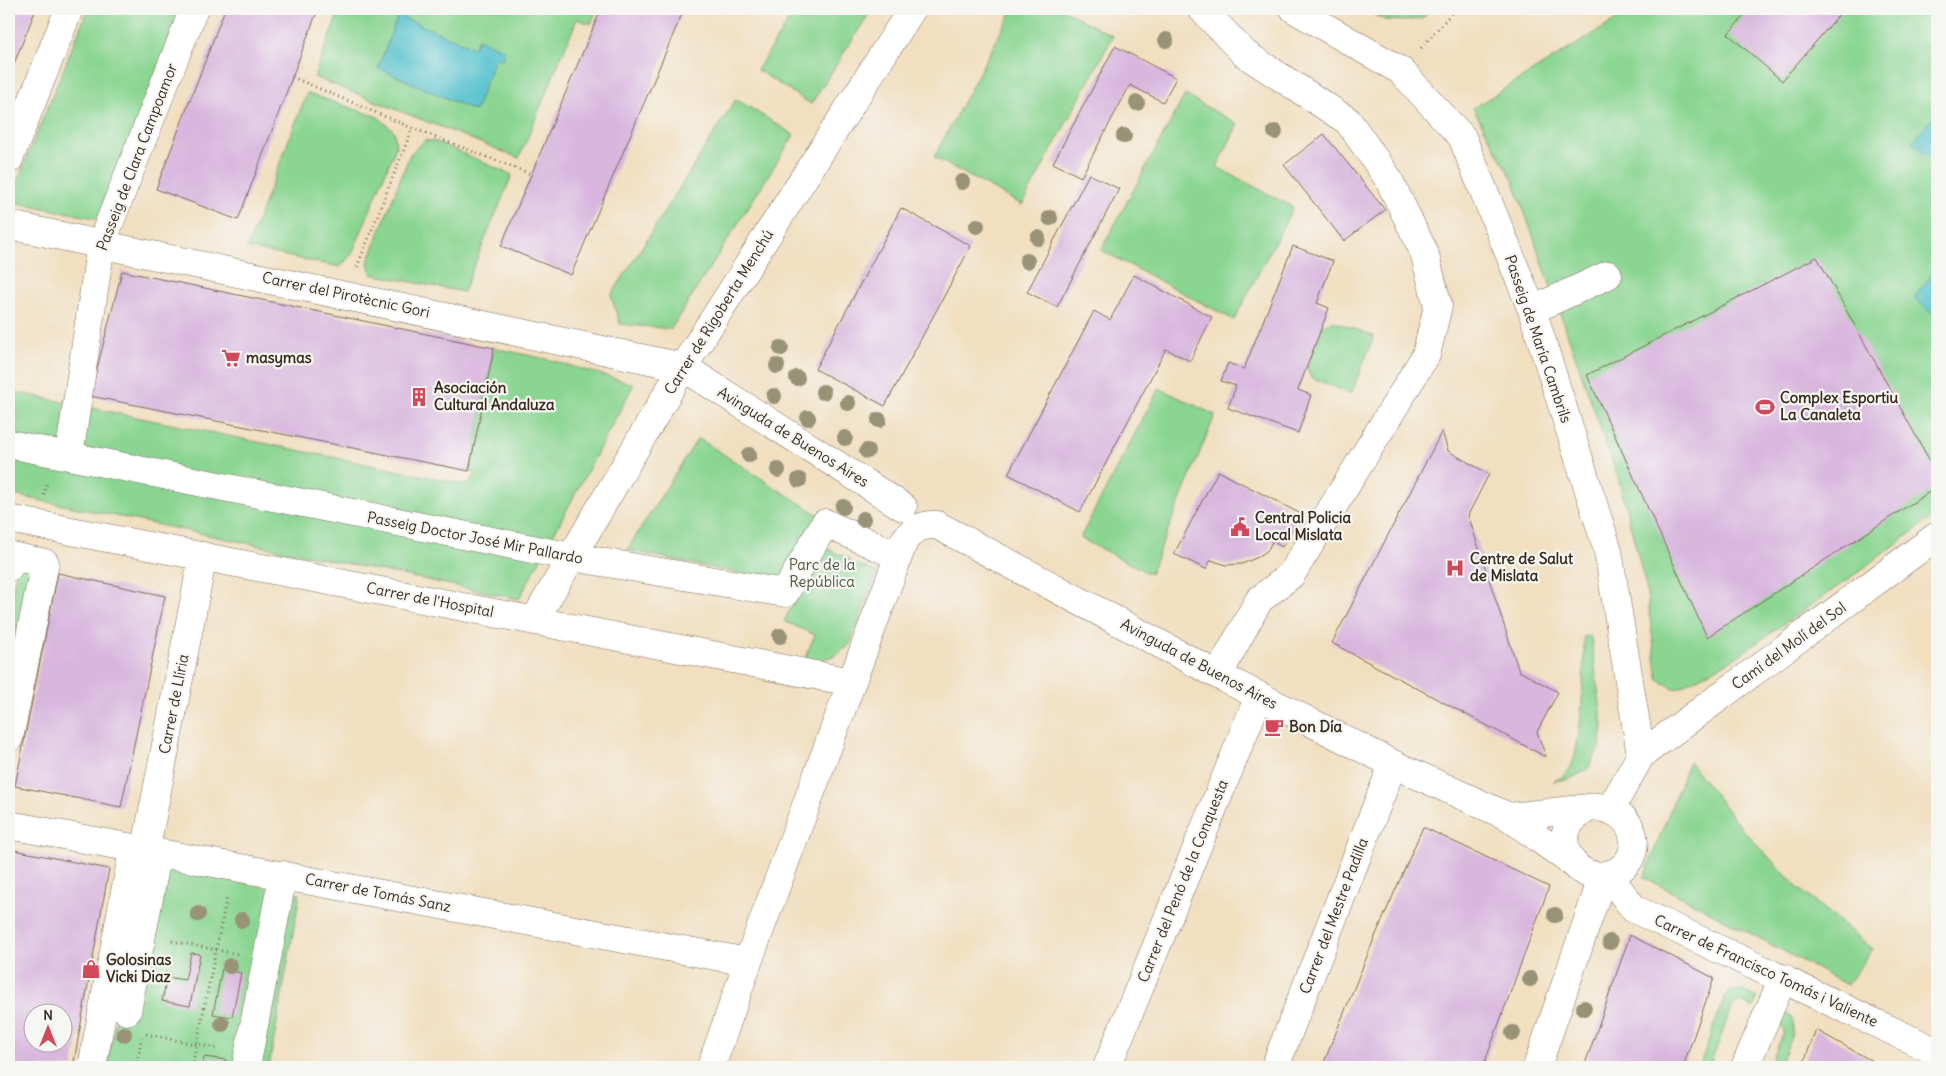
<svg xmlns="http://www.w3.org/2000/svg" width="1946" height="1076" font-family="Delius,sans-serif">
	<style>
		.green { fill: #8ad592; stroke: #628058 }
		.water { fill: #55c2ce; stroke: #487676 }
		.building { fill: #d8b6de; fill-rule: evenodd }
		.lines { fill: none; stroke-linecap: round; stroke-linejoin: round }
		.minor-casing { stroke: #7b6957; stroke-width: 29 }
		.path { stroke: #7b6957; stroke-width: 3; stroke-dasharray: 1 4; stroke-linecap: butt }
		.minor { stroke: #fff; stroke-width: 28 }
		.tree { fill: #989377 }
		.labels { text-anchor: middle; stroke-width: 4.5; stroke-linejoin: round; paint-order: stroke }
		.street-label { font-size: 15px; fill: #3b2a1e; stroke: #f6f6f2 }
		.poi-label { font-size: 15px; font-weight: bold; fill: #3b2a1e; stroke: #f6f6f2; text-anchor: start }
		.park-label { font-size: 15px; fill: #4f553b; stroke: #f6f6f2 }
	</style>
	<rect width="100%" height="100%" fill="#f6f6f2"/>
	<filter id="ink" filterUnits="userSpaceOnUse"><feTurbulence type="fractalNoise" baseFrequency=".02" numOctaves="2"/><feDisplacementMap in="SourceGraphic" scale="10" xChannelSelector="R" yChannelSelector="G"/><feConvolveMatrix kernelMatrix="1 2 1 2 8 2 1 2 1" color-interpolation-filters="sRGB"/></filter>
	<filter id="wash" filterUnits="userSpaceOnUse"><feTurbulence type="fractalNoise" baseFrequency=".0096" numOctaves="4" result="noise"/><feDisplacementMap in="SourceGraphic" scale="20" xChannelSelector="R" yChannelSelector="G"/><feGaussianBlur stdDeviation="1.12" result="paint"/><feColorMatrix in="noise" values="0 0 0 0 0 0 0 0 0 0 0 0 0 0 0 0 0 1.4 0 .05"/><feComposite in="paint" operator="in"/></filter>
	<g filter="url(#wash)">
		<rect width="100%" height="100%" fill="#f1dfc0"/>
		<path class="green" d="M88,9H181L99,219L9,201Z
			M340,9H597L591,24L577,19L519,158L314,77Z
			M796,9H872L811,104L757,70Z
			M1013,9H1062L1113,36L1022,205L934,157Z
			M1362,9H1431L1423,18L1406,21L1385,20Z
			M1634,9H1937V514L1854,575L1735,658L1676,689L1658,680L1646,587L1619,481L1514,182L1473,108Z
			M307,93L378,117L394,131L396,147L352,254L340,267L247,248Z
			M1185,95L1238,124L1217,167L1293,207L1234,320L1101,250Z
			M736,99L794,135L671,329L620,324L611,296Z
			M425,140L437,142L512,175L463,292L371,274L368,262L410,154Z
			M1333,321L1374,336L1351,394L1310,377L1307,367L1323,325Z
			M494,348L550,360L634,384L519,599L9,494V391L468,485L476,473L469,471Z
			M1159,388L1215,415L1150,574L1080,538Z
			M698,438L823,518L783,583L627,550Z
			M823,547L850,559L849,561L877,573L850,644C837,658 822,660 803,662L815,635L784,621Z
			M18,564L36,568L9,699V609Z
			M1584,636L1591,637L1603,727L1600,746L1587,770L1569,779L1553,781C1557,779 1564,777 1567,773C1583,756 1584,663 1584,636Z
			M1689,761L1743,830L1798,888L1873,949L1847,985L1644,877Z
			M146,864L300,894L269,1067H107Z
			M1741,990L1757,998L1753,1008L1741,1002L1733,1005L1709,1067H1699L1725,996L1731,991Z
			M1773,1006C1778,1009 1787,1011 1790,1016C1800,1025 1783,1056 1779,1067H1769L1784,1032Z"/>
		<path class="water" d="M398,15L474,48L478,39L505,50L502,59L495,58L475,111L378,68Z
			M1937,113V163L1912,142Z
			M1937,268V317L1914,298Z"/>
		<g id="blocks">
			<path class="building" d="M9,9H36L9,76Z
				M225,9H318L238,220L156,189Z
				M601,9H684L571,275L501,246Z
				M1750,9H1844L1782,81L1728,34Z
				M1115,46L1176,78L1163,102L1130,85L1081,177L1053,163Z
				M1324,134L1385,210L1344,241L1284,165Z
				M1089,174L1119,189L1057,307L1027,292Z
				M901,208L971,246L885,406L815,369Z
				M1293,246L1333,261L1317,303L1329,308L1298,390L1311,395L1298,433L1228,408L1236,386L1221,381L1228,363L1244,369Z
				M1817,257L1937,474V487L1707,637L1587,375Z
				M122,271L494,348L469,471L90,396Z
				M1134,275L1212,317L1190,361L1166,349L1080,512L1008,474L1094,311L1110,320Z
				M1442,431L1448,451L1489,474L1468,515L1519,671L1558,692L1537,732L1546,757L1332,643Z
				M1218,471L1301,514L1282,547L1272,541L1268,550L1258,557L1242,564L1226,565L1211,560L1206,569L1174,554Z
				M58,573L165,596L121,807L15,786Z
				M1423,827L1549,887L1483,1067H1322L1374,939Z
				M9,849L109,869L73,1067H9ZM32,1014H62V1044H32Z
				M1630,935L1714,978L1683,1067H1584Z
				M191,953L200,954L190,1006L162,1001L167,977L185,980Z
				M222,969L241,973L232,1017L213,1014Z
				M1816,1030L1883,1067H1802Z
				M204,1057L226,1060L225,1067H202Z"/>
		</g>
	</g>
	<g filter="url(#ink)">
		<use href="#blocks" fill-opacity="0" stroke="#7b6957" stroke-width="1"/>
		<g class="lines">
			<g class="minor-casing">
				<path id="minor" d="M1202,9L1245,54L1348,121L1388,178L1424,252L1438,306L1426,355L1291,575L1259,600L1218,675
					M1294,9L1401,71L1462,137L1532,310L1608,551L1641,755
					M9,159L69,9
					M9,225L683,367L903,507
					M1532,310L1608,275
					M9,444L572,557L785,593L825,523L898,556
					M69,456L101,244L194,9
					M9,519L851,682
					M9,567L11,556L45,563L9,738
					M534,621L683,367L912,9
					M1611,808L1641,755L1937,536
					M1509,817L1598,807C1645,813 1644,869 1605,875C1578,880 1555,849 1569,825C1573,818 1579,814 1586,809
					M9,825L748,962
					M1608,875L1634,909L1937,1052
					M127,1011L156,862L145,852L203,556
					M92,1067L133,850
					M246,1067L283,875
					M711,1067L748,962L904,541C912,529 922,524 937,525L1218,675L1393,764L1509,817L1571,862
					M1107,1067L1259,696
					M1275,1067L1393,764
					M1537,1067L1603,876
					M1745,1067L1783,978"/>
			</g>
			<path class="path" d="M1421,48L1455,9
				M292,77L412,128L531,174
				M357,267L412,129
				M44,495L47,481
				M172,941L237,954
				M165,973L171,974V978
				M146,1034L219,1049
				M136,1067L142,1037
				M192,1067L227,896"/>
			<use href="#minor" class="minor"/>
		</g>
		<g class="tree">
			<circle cx="1166" cy="40" r="8"/>
			<circle cx="1137" cy="103" r="8"/>
			<circle cx="1275" cy="132" r="8"/>
			<circle cx="1124" cy="136" r="8"/>
			<circle cx="962" cy="182" r="8"/>
			<circle cx="1050" cy="218" r="8"/>
			<circle cx="977" cy="226" r="8"/>
			<circle cx="1038" cy="238" r="8"/>
			<circle cx="1027" cy="261" r="8"/>
			<circle cx="781" cy="348" r="8"/>
			<circle cx="777" cy="366" r="8"/>
			<circle cx="797" cy="378" r="8"/>
			<circle cx="823" cy="392" r="8"/>
			<circle cx="774" cy="396" r="8"/>
			<circle cx="848" cy="403" r="8"/>
			<circle cx="808" cy="418" r="8"/>
			<circle cx="879" cy="420" r="8"/>
			<circle cx="845" cy="438" r="8"/>
			<circle cx="867" cy="451" r="8"/>
			<circle cx="749" cy="455" r="8"/>
			<circle cx="778" cy="470" r="8"/>
			<circle cx="799" cy="480" r="8"/>
			<circle cx="843" cy="507" r="8"/>
			<circle cx="863" cy="519" r="8"/>
			<circle cx="780" cy="636" r="8"/>
			<circle cx="198" cy="914" r="8"/>
			<circle cx="1555" cy="915" r="8"/>
			<circle cx="242" cy="920" r="8"/>
			<circle cx="1610" cy="942" r="8"/>
			<circle cx="230" cy="966" r="8"/>
			<circle cx="1530" cy="979" r="8"/>
			<circle cx="1584" cy="1008" r="8"/>
			<circle cx="222" cy="1024" r="8"/>
			<circle cx="1513" cy="1033" r="8"/>
			<circle cx="124" cy="1034" r="8"/>
		</g>
	</g>
	<defs>
		<g id="supermarket-bare" transform="scale(1.5)"><path d="M-6-5.5h2.5l.6 2H6L4.5 2H-2.5L-4.4-4H-6ZM-1.5 3.2a1.3 1.3 0 1 0 .1 0ZM3 3.2a1.3 1.3 0 1 0 .1 0Z" fill="#d1495b" stroke="#f6f6f2" stroke-width="2.5" paint-order="stroke"/></g>
		<g id="building-bare" transform="scale(1.5)"><path d="M-4-6H4V6H1V3H-1V6H-4ZM-2.5-4.3h1.7v1.8h-1.7ZM.8-4.3h1.7v1.8H.8ZM-2.5-1h1.7V.8h-1.7ZM.8-1h1.7V.8H.8Z" fill="#d1495b" stroke="#f6f6f2" stroke-width="2.5" paint-order="stroke"/></g>
		<g id="stadium-bare" transform="scale(1.5)"><path d="M0-5a6.5 5 0 1 0 0 10a6.5 5 0 1 0 0-10ZM-3.5-1.8h7v3.6h-7Z" fill="#d1495b" stroke="#f6f6f2" stroke-width="2.5" paint-order="stroke"/></g>
		<g id="civic-bare" transform="scale(1.5)"><path d="M-.6-6.5H3V-4.5H.6V-3L4-1V1h2V6H-6V1h2V-1L-.6-3ZM-1.2 2.5V6h2.4V2.5Z" fill="#d1495b" stroke="#f6f6f2" stroke-width="2.5" paint-order="stroke"/></g>
		<g id="hospital-bare" transform="scale(1.5)"><path d="M-5-5h3v3.5h4V-5h3V5h-3V1.5h-4V5h-3Z" fill="#d1495b" stroke="#f6f6f2" stroke-width="2.5" paint-order="stroke"/></g>
		<g id="cafe-bare" transform="scale(1.5)"><path d="M-5.5-4.5H6V0H3Q3 3.5 0 3.5H-2.5Q-5.5 3.5-5.5 0ZM3-3.2v2h1.7v-2ZM-6 4.5H4V6H-6Z" fill="#d1495b" stroke="#f6f6f2" stroke-width="2.5" paint-order="stroke"/></g>
		<g id="shop-bare" transform="scale(1.5)"><path d="M-5-2.5h2.3a2.7 3.5 0 0 1 5.4 0H5L5.5 6h-11ZM-1.5-2.5h3a1.5 2.3 0 0 0-3 0Z" fill="#d1495b" stroke="#f6f6f2" stroke-width="2.5" paint-order="stroke"/></g>
	</defs>
	<g fill-rule="evenodd">
		<use href="#supermarket-bare" x="231" y="358"/>
		<use href="#building-bare" x="419" y="397"/>
		<use href="#stadium-bare" x="1765" y="407"/>
		<use href="#civic-bare" x="1240" y="527"/>
		<use href="#hospital-bare" x="1455" y="568"/>
		<use href="#cafe-bare" x="1274" y="727"/>
		<use href="#shop-bare" x="91" y="969"/>
	</g>
	<g class="labels">
		<g class="street-label">
			<text transform="translate(137 157) rotate(-69)" y="5">Passeig de Clara Campoamor</text>
			<text transform="translate(346 295) rotate(12)" y="5">Carrer del Pirotècnic Gori</text>
			<text transform="translate(719 312) rotate(-58)" y="5">Carrer de Rigoberta Menchú</text>
			<text transform="translate(1538 339) rotate(71)" y="5">Passeig de María Cambrils</text>
			<text transform="translate(793 437) rotate(32)" y="5">Avinguda de Buenos Aires</text>
			<text transform="translate(475 538) rotate(11)" y="5">Passeig Doctor José Mir Pallardo</text>
			<text transform="translate(430 600) rotate(11)" y="5">Carrer de l'Hospital</text>
			<text transform="translate(1789 646) rotate(-36)" y="5">Camí del Molí del Sol</text>
			<text transform="translate(1199 664) rotate(28)" y="5">Avinguda de Buenos Aires</text>
			<text transform="translate(174 704) rotate(-79)" y="5">Carrer de Llíria</text>
			<text transform="translate(1183 881) rotate(-68)" y="5">Carrer del Penó de la Conquesta</text>
			<text transform="translate(378 893) rotate(11)" y="5">Carrer de Tomás Sanz</text>
			<text transform="translate(1334 916) rotate(-69)" y="5">Carrer del Mestre Padilla</text>
			<text transform="translate(1766 971) rotate(25)" y="5">Carrer de Francisco Tomás i Valiente</text>
		</g>
		<g class="poi-label">
			<text x="246" y="363">masymas</text>
			<text x="434" y="393">Asociación<tspan x="434" dy="17">Cultural Andaluza</tspan></text>
			<text x="1780" y="403">Complex Esportiu<tspan x="1780" dy="17">La Canaleta</tspan></text>
			<text x="1255" y="523">Central Policia<tspan x="1255" dy="17">Local Mislata</tspan></text>
			<text x="1470" y="564">Centre de Salut<tspan x="1470" dy="17">de Mislata</tspan></text>
			<text x="1289" y="732">Bon Día</text>
			<text x="106" y="965">Golosinas<tspan x="106" dy="17">Vicki Diaz</tspan></text>
		</g>
		<g class="park-label">
			<text x="822" y="570">Parc de la<tspan x="822" dy="17">República</tspan></text>
		</g>
	</g>
	<rect width="1946" height="1076" fill="none" stroke="#f6f6f2" stroke-width="30"/>
	<g transform="translate(48 1028)"><circle r="24" fill="#f6f6f2" stroke="#aba49d"/>
	<path d="M0-4L9 19L0 12L-9 19Z" fill="#d1495b"/>
	<text y="-8" font-size="14" font-weight="bold" text-anchor="middle" fill="#3b2a1e">N</text>
	</g>
</svg>
